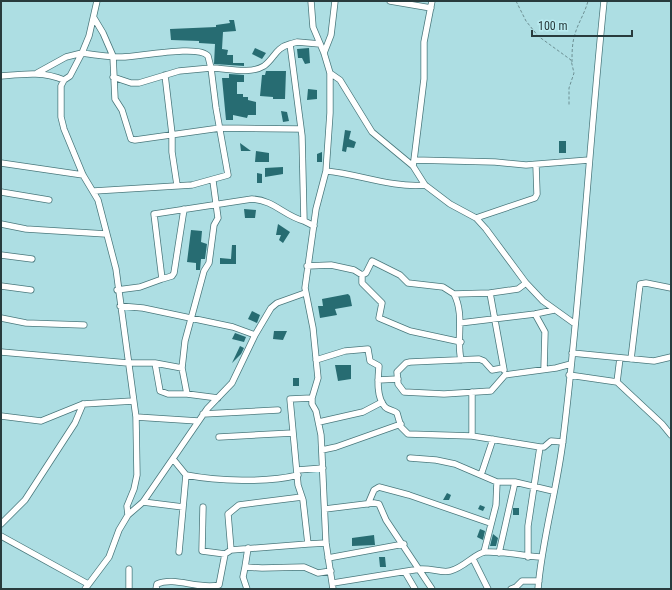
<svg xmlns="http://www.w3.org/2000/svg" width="672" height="590" font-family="'Roboto Condensed',sans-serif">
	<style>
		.building { fill: #276c72 }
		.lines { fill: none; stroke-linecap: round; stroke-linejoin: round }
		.minor-casing { stroke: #4a787c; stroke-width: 7 }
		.path { stroke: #6d9094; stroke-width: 1; stroke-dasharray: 3 2; stroke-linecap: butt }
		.minor { stroke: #fff; stroke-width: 5.5 }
	</style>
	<rect width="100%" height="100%" fill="#addee3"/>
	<path class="building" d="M229,20H234L236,31L223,32L222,49L228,50L227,55H233V63H244V66L214,64L215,44L199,43V41L171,40L170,29L216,27V25L230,23Z
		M255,48L266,53L262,59L252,54Z
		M309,48L310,63L305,64L302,58H298L297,49Z
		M266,71H286L285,99H273V97L260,96L262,75H265Z
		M229,74L244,75V82H237V94H243V97H248V100L256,102V115H248L247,118L233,115V120H226L222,78H229Z
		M308,89L317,90V99L307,100Z
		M281,111L287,112L289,121L283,122Z
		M345,130L351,131L349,139L356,142L354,148L347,147L346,152L342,151Z
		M559,141H566V153H559Z
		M240,143L251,151H241Z
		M256,151L269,153V162H255Z
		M322,152V162H317V154Z
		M283,167V174L265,177V168Z
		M257,173L262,174V183H257Z
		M244,209L256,210L255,218H245Z
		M278,224L290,232L283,243L279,240L281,235H276Z
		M191,230L202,231L201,242L207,244L205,259H201L200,270H196V263L187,262Z
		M232,245H236V264H220V258L231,259Z
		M348,294L350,296L352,306L335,309L337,315L320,318L318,306H323L322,299Z
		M252,311L260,315L257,323L248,319Z
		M274,331H287L283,340L273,339Z
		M235,333L246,337L244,342L232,339Z
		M240,346L244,348L241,354L232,363Z
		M335,365H351V379L338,381Z
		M293,378H299V386H293Z
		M447,493L451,495L449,500H443Z
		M480,505L485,507L483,511L478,509Z
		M513,508H519V515H513Z
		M480,529L485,531L483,540L477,537Z
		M493,534L498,538L496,546H490Z
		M374,535L375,545L352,546V538Z
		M379,557H385L386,567H380Z"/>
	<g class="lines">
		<g class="minor-casing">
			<path id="minor" d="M311,1L313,27L324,53L330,73V113L326,171L316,209L305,288L313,328L318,378L312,398V404L316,411L321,435L326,543L333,589
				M390,1L431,8
				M94,18L103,33L113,56L115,99L122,110L131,139L135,140L220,128L301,129
				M324,53L331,35L335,1
				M37,73L66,57L82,53L89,36L97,1
				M330,73L340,80L372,132L413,166L425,185L450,204L476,218L486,229L526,283L543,301L575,324
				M165,75L172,134V152L177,185
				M1,76C23,74 43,71 64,80
				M414,160L424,79V42L432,1
				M1,163L83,175
				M413,166L414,160L495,162L526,165L589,160
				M326,171C359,174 391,188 425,185
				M213,181L218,218L214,225L209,263L204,271L185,341L182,368L187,394L218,398
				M94,191L192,185L228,175L216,108L211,68L179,71L139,83H131L113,77
				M1,192L49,200
				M476,218L535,198L537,194L536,165
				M1,224L26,229L106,234
				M314,226L304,221L302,136L290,44L297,42L320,44
				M1,255L32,259
				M307,266L331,265L354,270L362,275L366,273L372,261L400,275L408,283L443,287L454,294L490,293L518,289L526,283
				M362,275V283L382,303L379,318L410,331L461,342
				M162,279L172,276L174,273L184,209
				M1,286L31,290
				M117,290L140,287L162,279L154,214L252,199C274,200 284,216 304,221
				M490,293L504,370
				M454,294C465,315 456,339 461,360
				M120,306L143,308L233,327L255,335
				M535,314L545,332L544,369
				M1,318L26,323L84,325
				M460,323L535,314L554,310
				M1,352L128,363H155L182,368
				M572,353L654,361L671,357
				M631,359L640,284L646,283L671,288
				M316,360L345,351L368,349L370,361L379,366C378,378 376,397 385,407C388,410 393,410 397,413L401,427L408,434L472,436V392
				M155,363L160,391L168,394H187
				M503,368L492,370L484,361L479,359L410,362L406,363L397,372L398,384L404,392L444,394L491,391L505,375L556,368L571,364
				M569,375L617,382L662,424L671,435
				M378,380L398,379
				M617,382L620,358
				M312,398L290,399L298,485L303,500L308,544L326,543
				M203,414L278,410
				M1,416L41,421L83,404L133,401
				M136,417L198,421
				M319,422L363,412L382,402
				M472,436L540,447H544L551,441L563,442
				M219,437L293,433
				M322,450L336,447L401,424
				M410,458L436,460L455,464L497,482H515L553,491
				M173,459L186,475C217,481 267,483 298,475
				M298,470L323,468
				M481,475L493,439
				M143,502L183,507
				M368,504L374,490L379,487L409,495L490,523
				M203,507L202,551L225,554
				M325,509L374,503L379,504L386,520L432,589
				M128,515L127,506L134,489L137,475L136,417L116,269L98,200L83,175L64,129L61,117V86L64,80L70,76L82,53C95,55 109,57 122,57C138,57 199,44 208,56L211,68C227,68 249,75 264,66C275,58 275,48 290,44
				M1,524L25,500L75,423L83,404
				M1,536L88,584
				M248,548L245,567L262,568L304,567L318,573L331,571
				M231,550L228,514L239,505L302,497
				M179,552L186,475
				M484,552L496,505L497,482
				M499,553L515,482
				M528,557V526L540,447
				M328,558L404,544
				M473,559L488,589
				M245,567L243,577L247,589
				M129,569V589
				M405,572L415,589
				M333,583L420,569C431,568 441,573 450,571C464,568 475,553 485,552C504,551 522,556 541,557
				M85,589L109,557L119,530L128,515L143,502L207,409L232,383L255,335L271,308L277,303L305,293
				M156,589L157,584C175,576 198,590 219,585L225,554L231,550L308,544
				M511,589L516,587L522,581H539
				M538,589C542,539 557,490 563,440C581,294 589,147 604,1"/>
		</g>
		<path class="path" d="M516,1L526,21L538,36L571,60L574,73L569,88V106
			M572,62C572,53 572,43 575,34C578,23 585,13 588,1"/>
		<use href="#minor" class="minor"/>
	</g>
	<rect width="672" height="590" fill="none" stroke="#283b3d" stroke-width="4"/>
	<path d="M532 30v6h100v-6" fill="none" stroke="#283b3d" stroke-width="2"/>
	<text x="538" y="30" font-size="12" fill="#283b3d" stroke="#baebf0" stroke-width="3" paint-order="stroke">100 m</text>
</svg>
